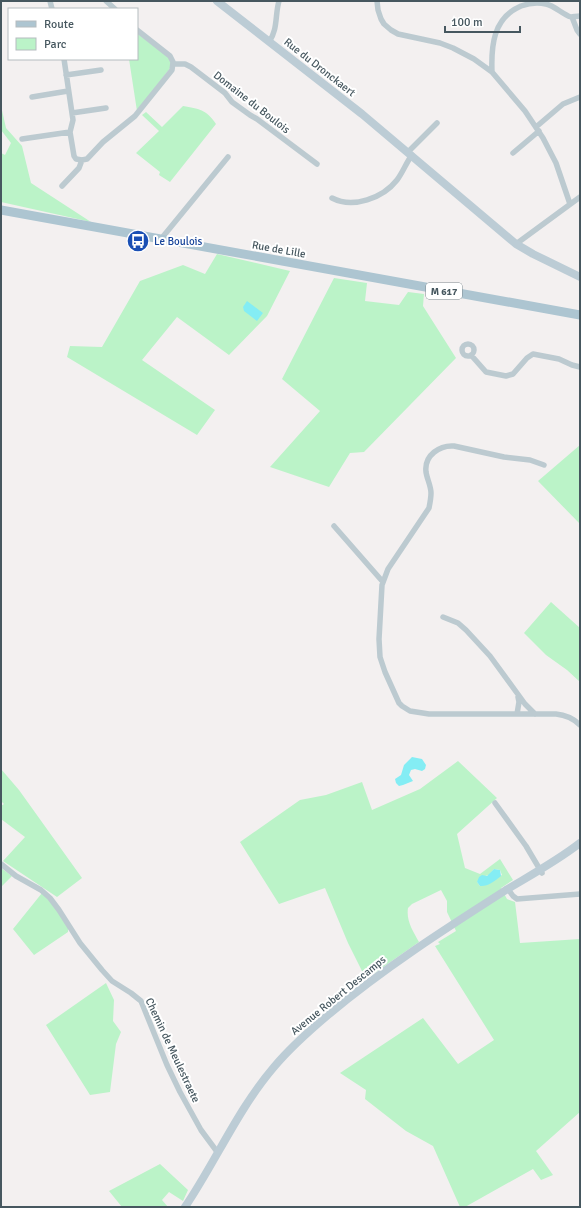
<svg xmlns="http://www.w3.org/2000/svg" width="581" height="1208" font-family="Signika,sans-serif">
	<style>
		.green { fill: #bbf3c8; fill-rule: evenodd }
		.water { fill: #84edf4 }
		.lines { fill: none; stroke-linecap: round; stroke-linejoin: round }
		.minor { stroke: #bccad0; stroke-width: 5.5 }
		.secondary { stroke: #bcccd5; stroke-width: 8 }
		.primary { stroke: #adc5d1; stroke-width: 9 }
		.labels { text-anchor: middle; stroke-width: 4; stroke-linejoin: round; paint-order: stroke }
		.shield { fill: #fff; stroke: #7e898f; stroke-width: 1 }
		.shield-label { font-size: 10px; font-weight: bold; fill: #46575f }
		.street-label { font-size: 11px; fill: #46575f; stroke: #fff }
		.transit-label { font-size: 11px; fill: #164399; stroke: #fff; text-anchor: start }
	</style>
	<rect width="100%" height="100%" fill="#f3f0f0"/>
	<path class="green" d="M137,33L168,57L171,60V67L137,111L129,59H137Z
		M1,106L6,128L22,146L31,183L91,222L1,202V153L5,155L11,143L1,130Z
		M183,106C199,109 206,109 216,124L170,182L159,175L160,172L136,153L159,131L142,115L146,112L162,127Z
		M217,254L290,271L267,316L229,355L177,317L142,360L215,410L197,435L67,357L70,346L102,347L140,281L183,265L205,274Z
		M334,278L367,283L365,301L399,305L408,292L424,294L423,306L456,358L364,452L350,453L329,487L270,467L320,411L282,379Z
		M580,445V524L538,481Z
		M551,602L580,628V682L567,670L546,655L524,633Z
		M458,761L497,798L457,834L465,868L480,874L500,859L513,880L501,888L507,899L515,902L520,943L580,939V1112L536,1151L553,1175L541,1180L533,1169L465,1207H460L433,1146L406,1131L365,1099L366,1090L340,1073L423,1018L458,1064L494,1040L435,946L440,944L438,942L456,931L447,912V901L441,890L412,904L408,908C406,921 413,931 419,942L366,979L348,943L325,888L279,904L240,842L300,800L326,795L362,782L372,810L420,789ZM494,869L500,870L502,875L480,886L477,882L485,876L489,875Z
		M1,769L19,790L82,878L57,897L3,861L25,837L1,819V806L4,804L1,801Z
		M1,868L12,876L1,887Z
		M42,893L53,904L68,928V932L34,955L13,929Z
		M106,983L114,1000L113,1021L121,1032L116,1044L110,1092L90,1095L46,1025Z
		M160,1164L188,1190L183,1201L169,1192L162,1200L168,1207H122L109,1191Z"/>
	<path class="water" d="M247,301L263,313L257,321L244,311L243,307Z
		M412,757L422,759L426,765L425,769L422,771L415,769L411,770L409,775L413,781L403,785L399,786L396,783L395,779L401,775L404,765Z
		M494,869L500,870L501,876C495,881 487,887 480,886L477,882L479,877L482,875L487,876Z"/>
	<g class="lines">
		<path class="minor" d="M50,1L52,9
			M106,1L115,9
			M377,1L378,10L381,19L384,24L391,30L398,34L440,43L453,48L474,59L492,72L525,111L543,138L556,163L570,204
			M572,17L577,30L580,34
			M269,42C278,30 275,14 279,1
			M64,59L73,120L70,132L74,156L76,159L82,160L87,159L103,142L135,116L172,70L173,62L170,56L137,30
			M173,64H185L191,67L225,93L232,102L250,115L257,119L317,164
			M492,72C491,46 493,18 521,6C529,3 538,2 546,4C555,6 562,14 571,17C573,17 577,16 580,16
			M66,75L101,70
			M32,97L68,91
			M72,113L106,108
			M536,127L563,104L580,97
			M22,139L70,132
			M408,152L437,123
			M513,153L539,131
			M62,186L79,168L82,160
			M332,198C353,209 383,198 397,180C403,172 406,163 412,155
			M161,239L228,157
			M516,244L580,197
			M462 350a6 6 0 1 1 12 0a6 6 0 1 1-12 0Z
			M471,355L486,372L506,376L513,374L527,358L533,354L559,359L572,365L580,367
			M544,465L530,460L504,457L454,446C440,445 424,455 426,472C427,479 431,486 431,493C431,498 430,503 429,508L388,569L382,585L379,639L380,657L385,672L399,703L402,706L410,711L429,714H556C566,715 573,718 580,725
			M334,526L383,582
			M443,617L458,623L466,630L490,656L525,704L535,714
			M517,714L519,702L518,697
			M495,803L526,846L542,873
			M1,864L16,876L41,890L50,898L59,910L80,943L102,970L112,981L131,993L141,1001L167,1065L180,1092L201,1130L218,1153
			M508,889L513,896L517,899L580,894"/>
		<path class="secondary" d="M217,1L362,114L516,244L533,254L580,277
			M185,1207C216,1161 238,1109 274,1067C290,1048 309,1031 328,1015C384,968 445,929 506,890C531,875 557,861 580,843"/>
		<path class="primary" d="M1,210L580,315"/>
	</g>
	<defs>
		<g id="bus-disc" transform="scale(1.15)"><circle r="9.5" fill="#1a4fb4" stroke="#fff"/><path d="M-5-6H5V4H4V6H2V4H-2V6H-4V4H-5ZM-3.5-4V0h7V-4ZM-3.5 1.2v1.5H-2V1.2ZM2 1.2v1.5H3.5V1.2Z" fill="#fff"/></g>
	</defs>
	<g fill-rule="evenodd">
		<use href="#bus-disc" x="138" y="241"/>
	</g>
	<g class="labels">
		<rect class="shield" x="426" y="283" width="36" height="16" rx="3"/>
		<g class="shield-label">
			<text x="444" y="295">M 617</text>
		</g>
		<g class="street-label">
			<text transform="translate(320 67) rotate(38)" y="4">Rue du Dronckaert</text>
			<text transform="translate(252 102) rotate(38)" y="4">Domaine du Boulois</text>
			<text transform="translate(279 249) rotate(10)" y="4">Rue de Lille</text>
			<text transform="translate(338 995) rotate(-39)" y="4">Avenue Robert Descamps</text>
			<text transform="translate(173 1050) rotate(65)" y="4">Chemin de Meulestraete</text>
		</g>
		<g class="transit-label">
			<text x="154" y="245">Le Boulois</text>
		</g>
	</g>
	<rect width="581" height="1208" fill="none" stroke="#46575f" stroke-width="4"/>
	<rect x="8" y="8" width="130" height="52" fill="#ffffff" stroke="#b5bcbf"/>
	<rect x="16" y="21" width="20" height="6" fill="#adc5d1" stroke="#b5bcbf"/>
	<text x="44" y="28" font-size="12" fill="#46575f">Route</text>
	<rect x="16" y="38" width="20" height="12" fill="#bbf3c8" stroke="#b5bcbf"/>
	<text x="44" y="48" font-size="12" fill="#46575f">Parc</text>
	<path d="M445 26v6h75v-6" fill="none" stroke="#46575f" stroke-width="2"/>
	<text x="451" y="26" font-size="12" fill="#46575f" stroke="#ffffff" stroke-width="3" paint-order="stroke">100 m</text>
</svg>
